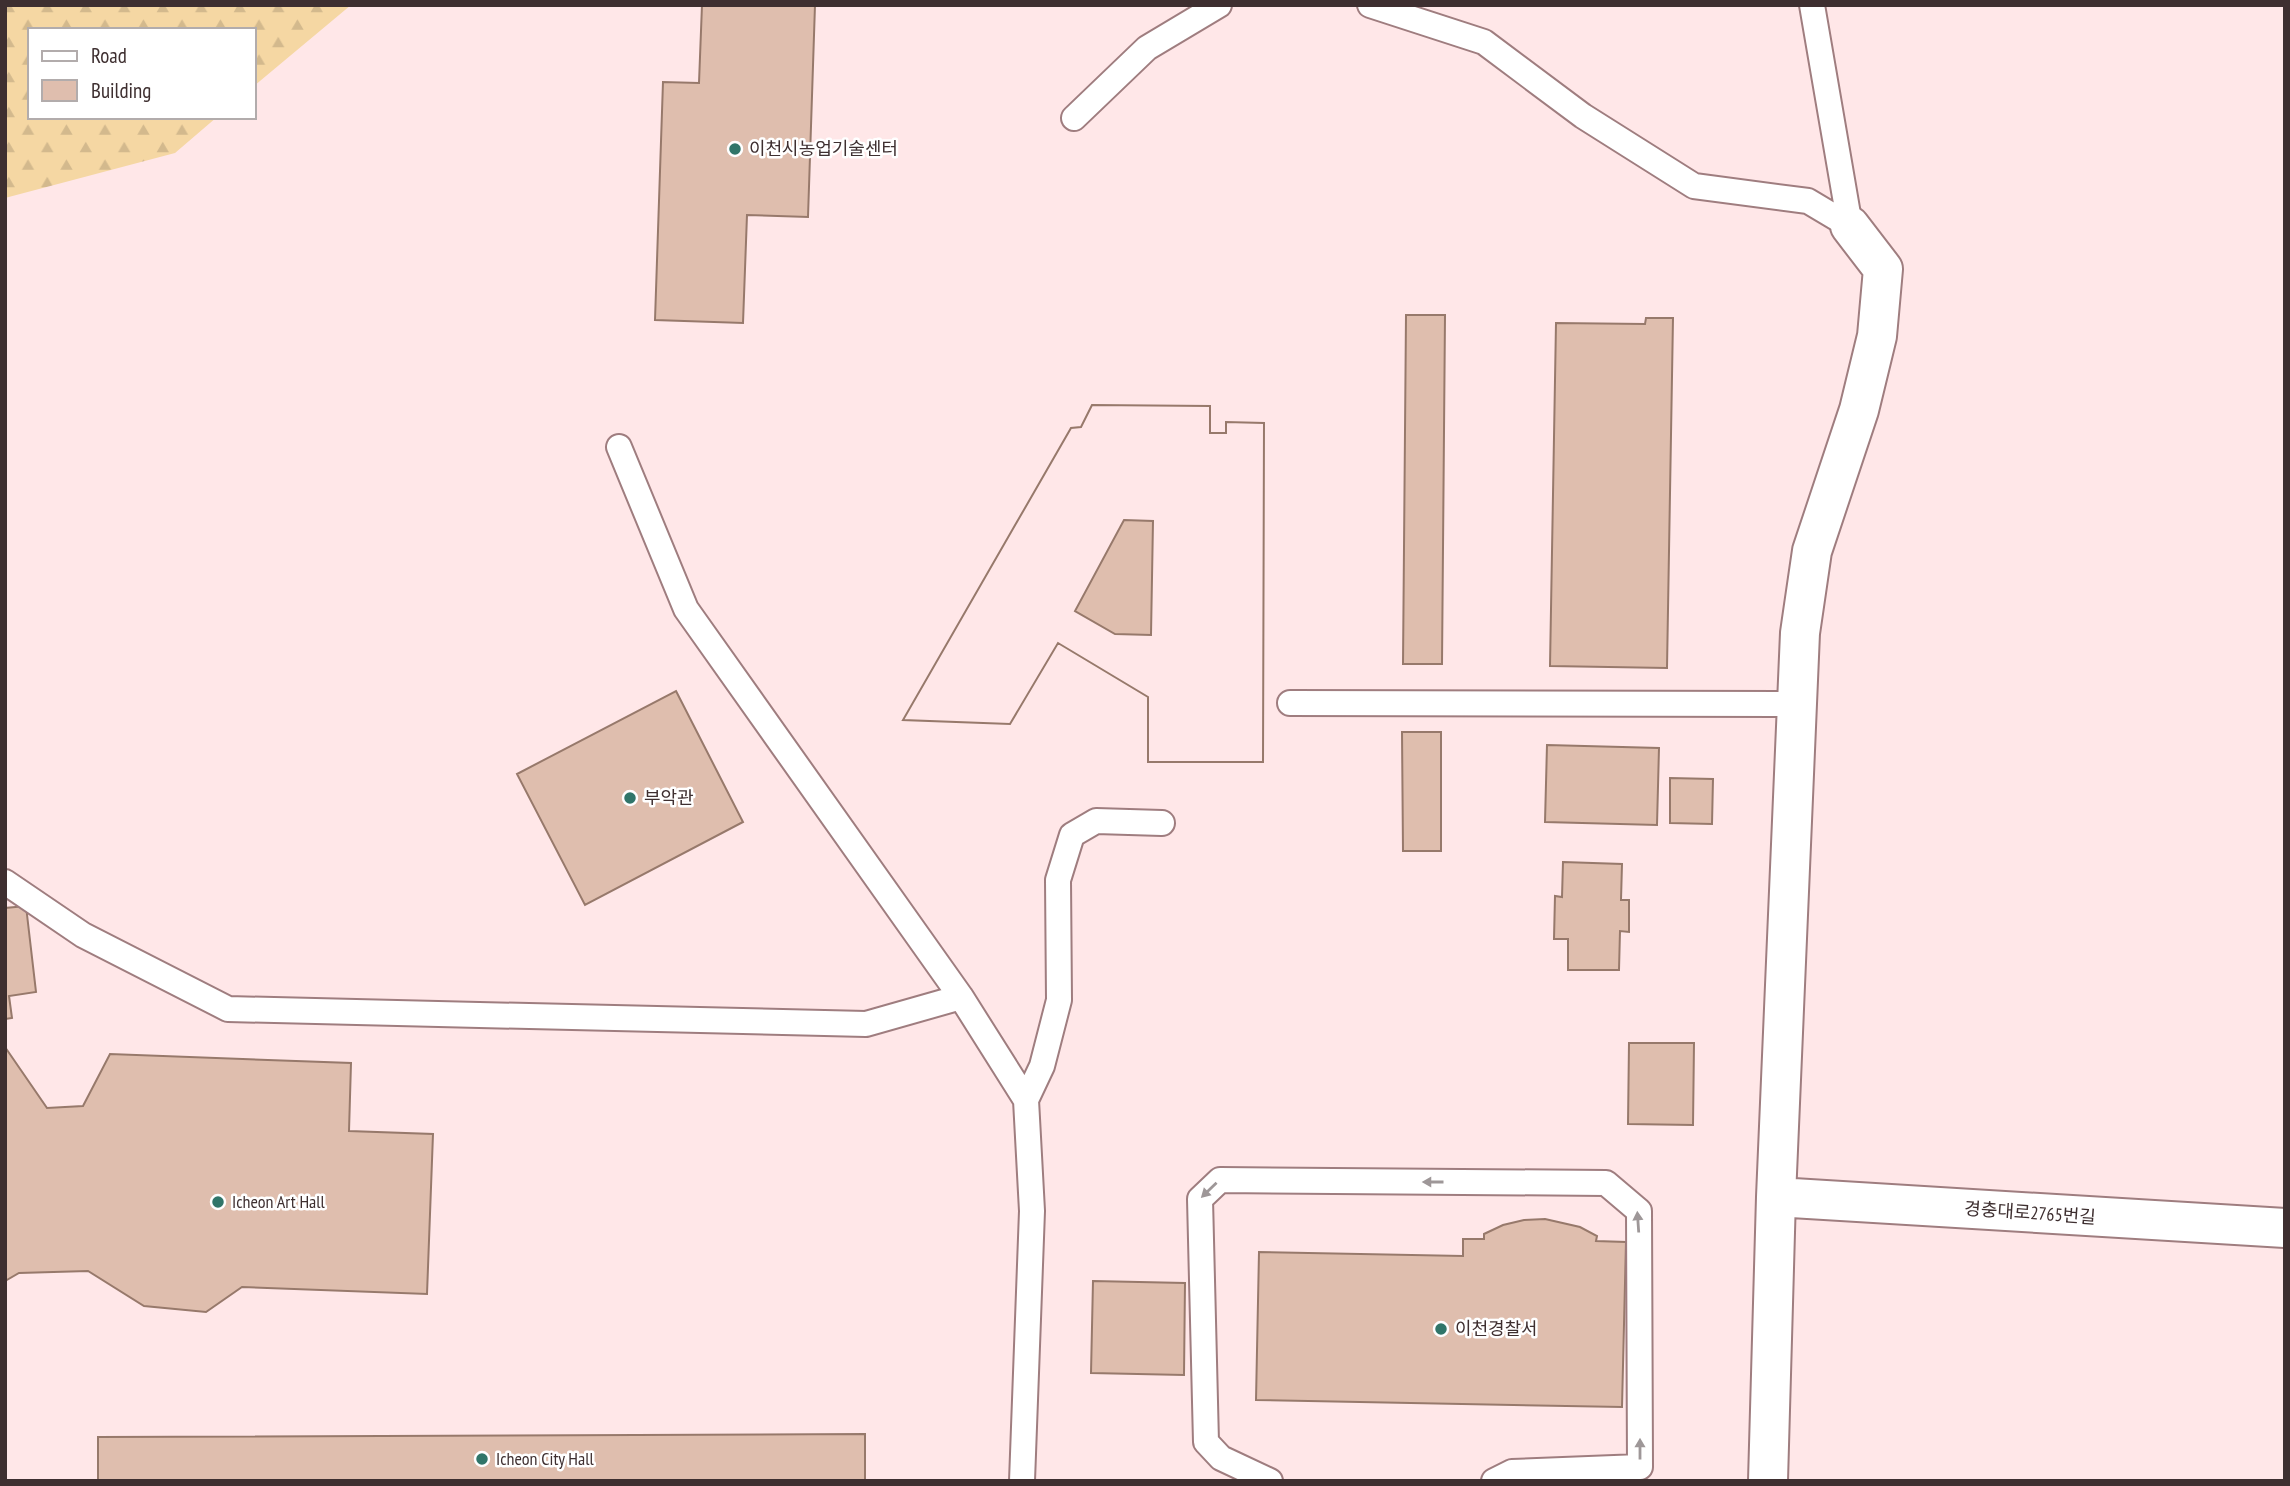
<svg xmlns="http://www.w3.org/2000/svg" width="2290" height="1486" font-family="'PT Sans Narrow','Noto Sans KR',sans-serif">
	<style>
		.forest { fill: url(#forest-firs) }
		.building { fill: #dfbeae; stroke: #97796b; stroke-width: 2; fill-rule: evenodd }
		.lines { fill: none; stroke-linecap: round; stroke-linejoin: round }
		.service-casing { stroke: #9f7d7f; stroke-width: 28 }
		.minor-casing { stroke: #9f7d7f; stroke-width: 42 }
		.service { stroke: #fff; stroke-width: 24 }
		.minor { stroke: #fff; stroke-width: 38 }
		.oneway { fill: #9e9798 }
		.poi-dot { fill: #307569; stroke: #fff; stroke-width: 2.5 }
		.labels { text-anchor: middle; stroke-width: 5; stroke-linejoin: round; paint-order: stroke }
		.poi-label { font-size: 18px; fill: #3e2f30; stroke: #fff; text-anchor: start }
		.street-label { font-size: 18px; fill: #3e2f30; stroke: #fff }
	</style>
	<defs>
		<pattern id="forest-firs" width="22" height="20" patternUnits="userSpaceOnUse" patternTransform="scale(1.75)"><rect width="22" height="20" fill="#f5d7a3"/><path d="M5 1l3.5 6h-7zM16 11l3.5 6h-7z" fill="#d3b98d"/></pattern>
	</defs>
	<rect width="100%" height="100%" fill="#ffe7e8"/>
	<path class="forest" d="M5,5H351L254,86V30H30V117H217L175,153L5,198Z"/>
	<path class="building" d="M702,5H815L808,217L747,215L743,323L655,320L663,82L699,83Z
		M1406,315H1445L1442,664H1403Z
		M1646,318H1673L1667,668L1550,666L1556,323L1645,324Z
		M1092,405L1210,406V433H1226V422L1264,423L1263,762H1148V697L1058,643L1010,724L903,720L1071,428L1081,427ZM1124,520L1153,521L1151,635L1115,634L1075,611Z
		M1092,405L1210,406V433H1226V422L1264,423L1263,762H1148V697L1058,643L1010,724L903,720L1071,428L1081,427Z
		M676,691L743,822L585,905L517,774Z
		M1402,732H1441V851H1403Z
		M1547,745L1659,748L1657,825L1545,822Z
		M1670,778L1713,779L1712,824L1670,823Z
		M1563,862L1622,864L1621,900H1629V932L1620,931L1619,970H1568V939H1554L1555,896L1562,897Z
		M26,906L36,992L9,996L12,1018L5,1019V908Z
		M1629,1043H1694L1693,1125L1628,1124Z
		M5,1047L47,1108L83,1106L110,1054L351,1063L349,1131L433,1134L427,1294L242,1287L206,1312L144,1306L88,1271L19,1273L5,1281Z
		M1545,1219L1580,1227L1597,1236L1596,1241L1626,1242L1622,1407L1256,1400L1259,1252L1463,1256V1239H1484V1234L1503,1225L1524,1220Z
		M1093,1281L1185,1283L1184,1375L1091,1373Z
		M865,1434V1481H98V1437Z"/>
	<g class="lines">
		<g class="service-casing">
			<path id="service" d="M1370,5L1484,42L1583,116L1694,186L1808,201L1850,226
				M1812,5L1850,226
				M1074,118L1147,48L1219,5
				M619,447L686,609L961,997L1026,1100L1032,1211L1022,1481
				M1290,703L1797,704
				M5,882L83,935L228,1009L866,1024L961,997
				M1026,1100L1042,1066L1059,1000L1058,880L1072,835L1096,821L1162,823
				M1270,1481L1221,1458L1206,1442L1200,1199L1220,1180L1606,1183L1639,1211L1640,1467L1512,1472L1494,1481"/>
		</g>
		<g class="minor-casing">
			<path id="minor" d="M1776,1197L2285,1228
				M1768,1481L1776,1197L1800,633L1812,551L1859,410L1877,336L1883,269L1850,226"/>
		</g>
		<use href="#service" class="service"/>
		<use href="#minor" class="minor"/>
	</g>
	<defs><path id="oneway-solid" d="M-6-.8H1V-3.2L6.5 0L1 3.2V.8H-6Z" transform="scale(1.75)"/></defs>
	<g class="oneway">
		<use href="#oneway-solid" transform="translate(1433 1182) rotate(-180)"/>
		<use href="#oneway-solid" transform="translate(1209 1190) rotate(136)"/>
		<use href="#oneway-solid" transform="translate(1638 1222) rotate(-94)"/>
		<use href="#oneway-solid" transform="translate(1640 1449) rotate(-90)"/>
	</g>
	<g class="poi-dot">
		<circle cx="735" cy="149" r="7"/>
		<circle cx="630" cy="798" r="7"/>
		<circle cx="218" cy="1202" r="7"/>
		<circle cx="1441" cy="1329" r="7"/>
		<circle cx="482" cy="1459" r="7"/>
	</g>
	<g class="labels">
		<g class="poi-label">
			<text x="749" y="155">이천시농업기술센터</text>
			<text x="644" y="804">부악관</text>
			<text x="232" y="1208">Icheon Art Hall</text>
			<text x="1455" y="1335">이천경찰서</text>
			<text x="496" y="1465">Icheon City Hall</text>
		</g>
		<g class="street-label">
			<text transform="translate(2030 1213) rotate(4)" y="6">경충대로2765번길</text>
		</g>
	</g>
	<rect width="2290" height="1486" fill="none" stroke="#3e2f30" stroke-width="14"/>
	<rect x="28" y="28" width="228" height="91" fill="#ffffff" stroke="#b2acac" stroke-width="2"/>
	<rect x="42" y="51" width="35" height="10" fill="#ffffff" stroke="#b2acac" stroke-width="2"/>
	<text x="91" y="63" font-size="21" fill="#3e2f30">Road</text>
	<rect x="42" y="80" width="35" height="21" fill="#dfbeae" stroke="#b2acac" stroke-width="2"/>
	<text x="91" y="98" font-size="21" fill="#3e2f30">Building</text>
</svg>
